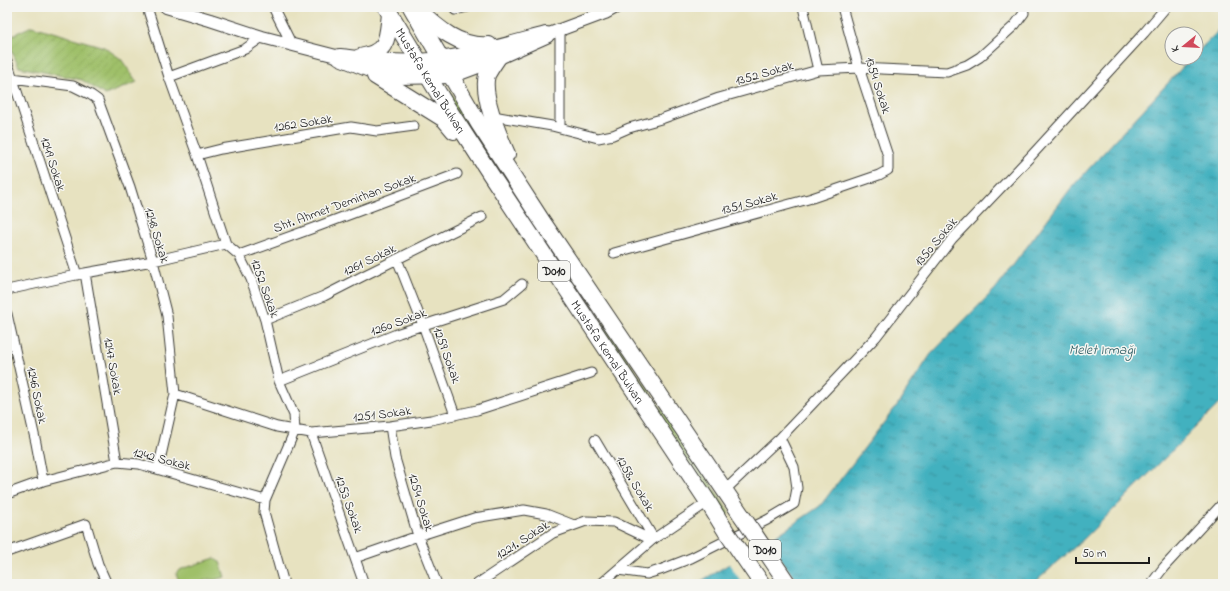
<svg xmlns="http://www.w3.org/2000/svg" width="1230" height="591" font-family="'Indie Flower',sans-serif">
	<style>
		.green { fill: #9fc069; stroke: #5e6e42 }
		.garden { fill: url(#garden-furrows); stroke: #5e6e42 }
		.water { fill: url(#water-ripples); stroke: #30666e }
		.pier { fill: #e7e2c0 }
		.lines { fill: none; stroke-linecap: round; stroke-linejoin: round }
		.street-casing { stroke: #3a3a35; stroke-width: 11 }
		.secondary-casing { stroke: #3a3a35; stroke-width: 14 }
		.highway-casing { stroke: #3a3a35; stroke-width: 18 }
		.street { stroke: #fff; stroke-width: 9 }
		.secondary { stroke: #fff; stroke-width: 12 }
		.highway { stroke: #fff; stroke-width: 16 }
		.highway-bridge-casing { stroke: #3a3a35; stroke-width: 18; stroke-linecap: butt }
		.highway-bridge { stroke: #fff; stroke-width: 16 }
		.labels { text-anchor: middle; stroke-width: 3; stroke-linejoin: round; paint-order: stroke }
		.shield { fill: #f6f6f2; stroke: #5d5d5c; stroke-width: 1 }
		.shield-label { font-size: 12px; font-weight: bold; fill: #1c1c1c }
		.street-label { font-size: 13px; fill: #1c1c1c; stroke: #f6f6f2 }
		.water-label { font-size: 14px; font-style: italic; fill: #2e5f65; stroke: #f6f6f2 }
	</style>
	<defs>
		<pattern id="garden-furrows" width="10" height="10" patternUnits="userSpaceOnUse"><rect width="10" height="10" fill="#9fc069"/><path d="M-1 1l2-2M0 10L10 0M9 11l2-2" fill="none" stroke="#88a45a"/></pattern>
		<pattern id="water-ripples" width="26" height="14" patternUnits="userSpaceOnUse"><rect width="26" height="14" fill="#43b1bf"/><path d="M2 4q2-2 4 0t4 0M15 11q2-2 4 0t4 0" fill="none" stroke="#378f9a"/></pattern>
	</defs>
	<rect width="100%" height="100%" fill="#f6f6f2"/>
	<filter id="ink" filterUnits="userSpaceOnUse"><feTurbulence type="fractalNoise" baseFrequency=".025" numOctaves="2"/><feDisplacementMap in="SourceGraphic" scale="8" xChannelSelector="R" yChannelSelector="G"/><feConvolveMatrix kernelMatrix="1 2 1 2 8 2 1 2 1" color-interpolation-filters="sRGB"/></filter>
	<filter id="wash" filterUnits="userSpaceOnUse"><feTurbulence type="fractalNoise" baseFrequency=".012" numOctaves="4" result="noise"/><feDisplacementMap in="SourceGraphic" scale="16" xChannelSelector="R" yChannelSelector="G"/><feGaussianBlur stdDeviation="0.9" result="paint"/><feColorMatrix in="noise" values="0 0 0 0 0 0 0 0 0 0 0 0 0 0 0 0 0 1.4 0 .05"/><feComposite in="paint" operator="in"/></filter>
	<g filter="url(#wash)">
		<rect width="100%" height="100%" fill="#e7e2c0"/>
		<path class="green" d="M450,91L515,197L554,257L574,281L691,452L729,513L724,518L444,94Z
			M215,558L220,562L225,577L214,580L209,579L196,584H180L176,573L179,570Z"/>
		<path class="garden" d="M32,26L104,47L121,59L137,82L105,95L82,80L19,67L13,54L8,37Z"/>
		<path class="water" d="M1223,26V400L1085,538L1033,584H696L776,536L820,506L898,404L931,354L996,288L1071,188L1191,58H1196V53Z"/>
		<path class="pier" d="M767,538L798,584H743L728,562Z"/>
	</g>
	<g filter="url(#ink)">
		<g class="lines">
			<g class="street-casing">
				<path id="street" d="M147,7L169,77L197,155L219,223L226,244L239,255L251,279L265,320L279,381L294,415L295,430L265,500L264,512L284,584
					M273,7L292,45
					M803,7L818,70
					M455,10L468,7
					M7,61L77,275
					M169,77L245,49L262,37
					M7,79L12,78L73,86L91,95L98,100L130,187L153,261L167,316L175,394L158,469
					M493,116L552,126L598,138L613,135L629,128L661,119L719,98L818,70L859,68L947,72L967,65L980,57L1015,25L1024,13L1023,7
					M560,128V29
					M197,155L221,149L351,127L377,131L414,126
					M614,253L812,198L879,175L888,170V156L859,68L842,7
					M239,255L319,226L457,174
					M397,259L423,325L455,415
					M85,273L117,462
					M7,290L85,273L153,261L226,244
					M7,314L36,443L43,481
					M265,320L324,296L363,276L482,217
					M279,381L399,333L504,299L522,284
					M175,394L277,427L311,433L390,426L431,420L477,410L591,373
					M390,426L395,458L418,536L437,584
					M311,433L364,584
					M595,440L654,539
					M724,491L780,438L876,337L952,239L1031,156L1144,33L1166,7
					M7,494L43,481L117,462L139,464L265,500
					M7,552L86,524L98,564L107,584
					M355,558L418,536L474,518L524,510L546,514L574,525
					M618,570L647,574L660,570L691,558L767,520L794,504L797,488L794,467L780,438
					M477,584L553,533L586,521L614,522L652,540
					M601,584L652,540L708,502
					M1151,584L1164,567L1223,503"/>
			</g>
			<g class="secondary-casing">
				<path id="secondary" d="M166,7L210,20L262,37L340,57
					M546,35L605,13L616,7"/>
			</g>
			<g class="highway-casing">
				<g id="highway">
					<path id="s1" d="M386,7L445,104L491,175L708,502L727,533"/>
					<path d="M411,7L479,124L542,221L742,516"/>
					<path d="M418,9C437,28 460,48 489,45"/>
					<path d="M546,35L483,63L451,75L398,76L382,74L340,57C367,60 393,64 420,62C463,59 505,46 546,35Z"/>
					<path d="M499,56C495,62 490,69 487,75C481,95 499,136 507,154"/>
					<path d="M360,57C389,52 387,38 390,14"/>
					<path d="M375,76L444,119L454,131"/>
				</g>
			</g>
			<use href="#street" class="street"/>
			<use href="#secondary" class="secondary"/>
			<use href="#highway" class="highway"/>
			<g class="highway-bridge-casing">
				<path id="highway-bridge" d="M742,516L788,584
					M727,533L762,584"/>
			</g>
			<use href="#highway-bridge" class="highway-bridge"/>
		</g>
	</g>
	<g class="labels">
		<g class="shield">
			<rect x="538" y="261" width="32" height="20" rx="3"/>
			<rect x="749" y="540" width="32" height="20" rx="3"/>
		</g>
		<g class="shield-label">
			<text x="554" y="275">D010</text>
			<text x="765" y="554">D010</text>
		</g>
		<g class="street-label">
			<text transform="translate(764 72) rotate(-16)" y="5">1352 Sokak</text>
			<text dy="5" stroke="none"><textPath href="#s1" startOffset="86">Mustafa Kemal Bulvarı</textPath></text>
			<text transform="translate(879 85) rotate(72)" y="5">1354 Sokak</text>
			<text transform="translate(303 122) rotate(-9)" y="5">1262 Sokak</text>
			<text transform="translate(54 164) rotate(72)" y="5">1249 Sokak</text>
			<text transform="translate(344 202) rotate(-20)" y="5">Sht. Ahmet Demirhan Sokak</text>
			<text transform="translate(749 202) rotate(-15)" y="5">1351 Sokak</text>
			<text transform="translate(158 235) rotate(73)" y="5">1248 Sokak</text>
			<text transform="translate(935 241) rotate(-50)" y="5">1350 Sokak</text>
			<text transform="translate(369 259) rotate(-26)" y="5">1261 Sokak</text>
			<text transform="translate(266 288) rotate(70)" y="5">1252 Sokak</text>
			<text transform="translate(398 321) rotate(-20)" y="5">1260 Sokak</text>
			<text dy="5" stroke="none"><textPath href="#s1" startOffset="410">Mustafa Kemal Bulvarı</textPath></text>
			<text transform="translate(448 355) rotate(70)" y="5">1259 Sokak</text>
			<text transform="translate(114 366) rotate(80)" y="5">1247 Sokak</text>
			<text transform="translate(38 395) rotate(78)" y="5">1246 Sokak</text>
			<text transform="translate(382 413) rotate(-7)" y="5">1251 Sokak</text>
			<text transform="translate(162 458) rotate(14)" y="5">1242 Sokak</text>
			<text transform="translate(636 483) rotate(59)" y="5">1258. Sokak</text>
			<text transform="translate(422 502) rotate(73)" y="5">1254 Sokak</text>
			<text transform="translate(350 504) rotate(70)" y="5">1253 Sokak</text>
			<text transform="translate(522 539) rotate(-33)" y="5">1221. Sokak</text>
		</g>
		<g class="water-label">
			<text x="1102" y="354">Melet Irmağı</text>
		</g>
	</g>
	<rect width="1230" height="591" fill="none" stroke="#f6f6f2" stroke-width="24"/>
	<g transform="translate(1184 46) rotate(252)"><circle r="19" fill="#f6f6f2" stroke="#9f9f9c"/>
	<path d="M0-3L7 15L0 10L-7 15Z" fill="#d1495b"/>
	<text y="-6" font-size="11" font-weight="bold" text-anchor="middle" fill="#1c1c1c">K</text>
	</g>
	<path d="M1076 557v6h73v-6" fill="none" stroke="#1c1c1c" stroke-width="2"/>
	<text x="1082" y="557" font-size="12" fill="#1c1c1c" stroke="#f6f6f2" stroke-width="3" paint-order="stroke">50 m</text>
</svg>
